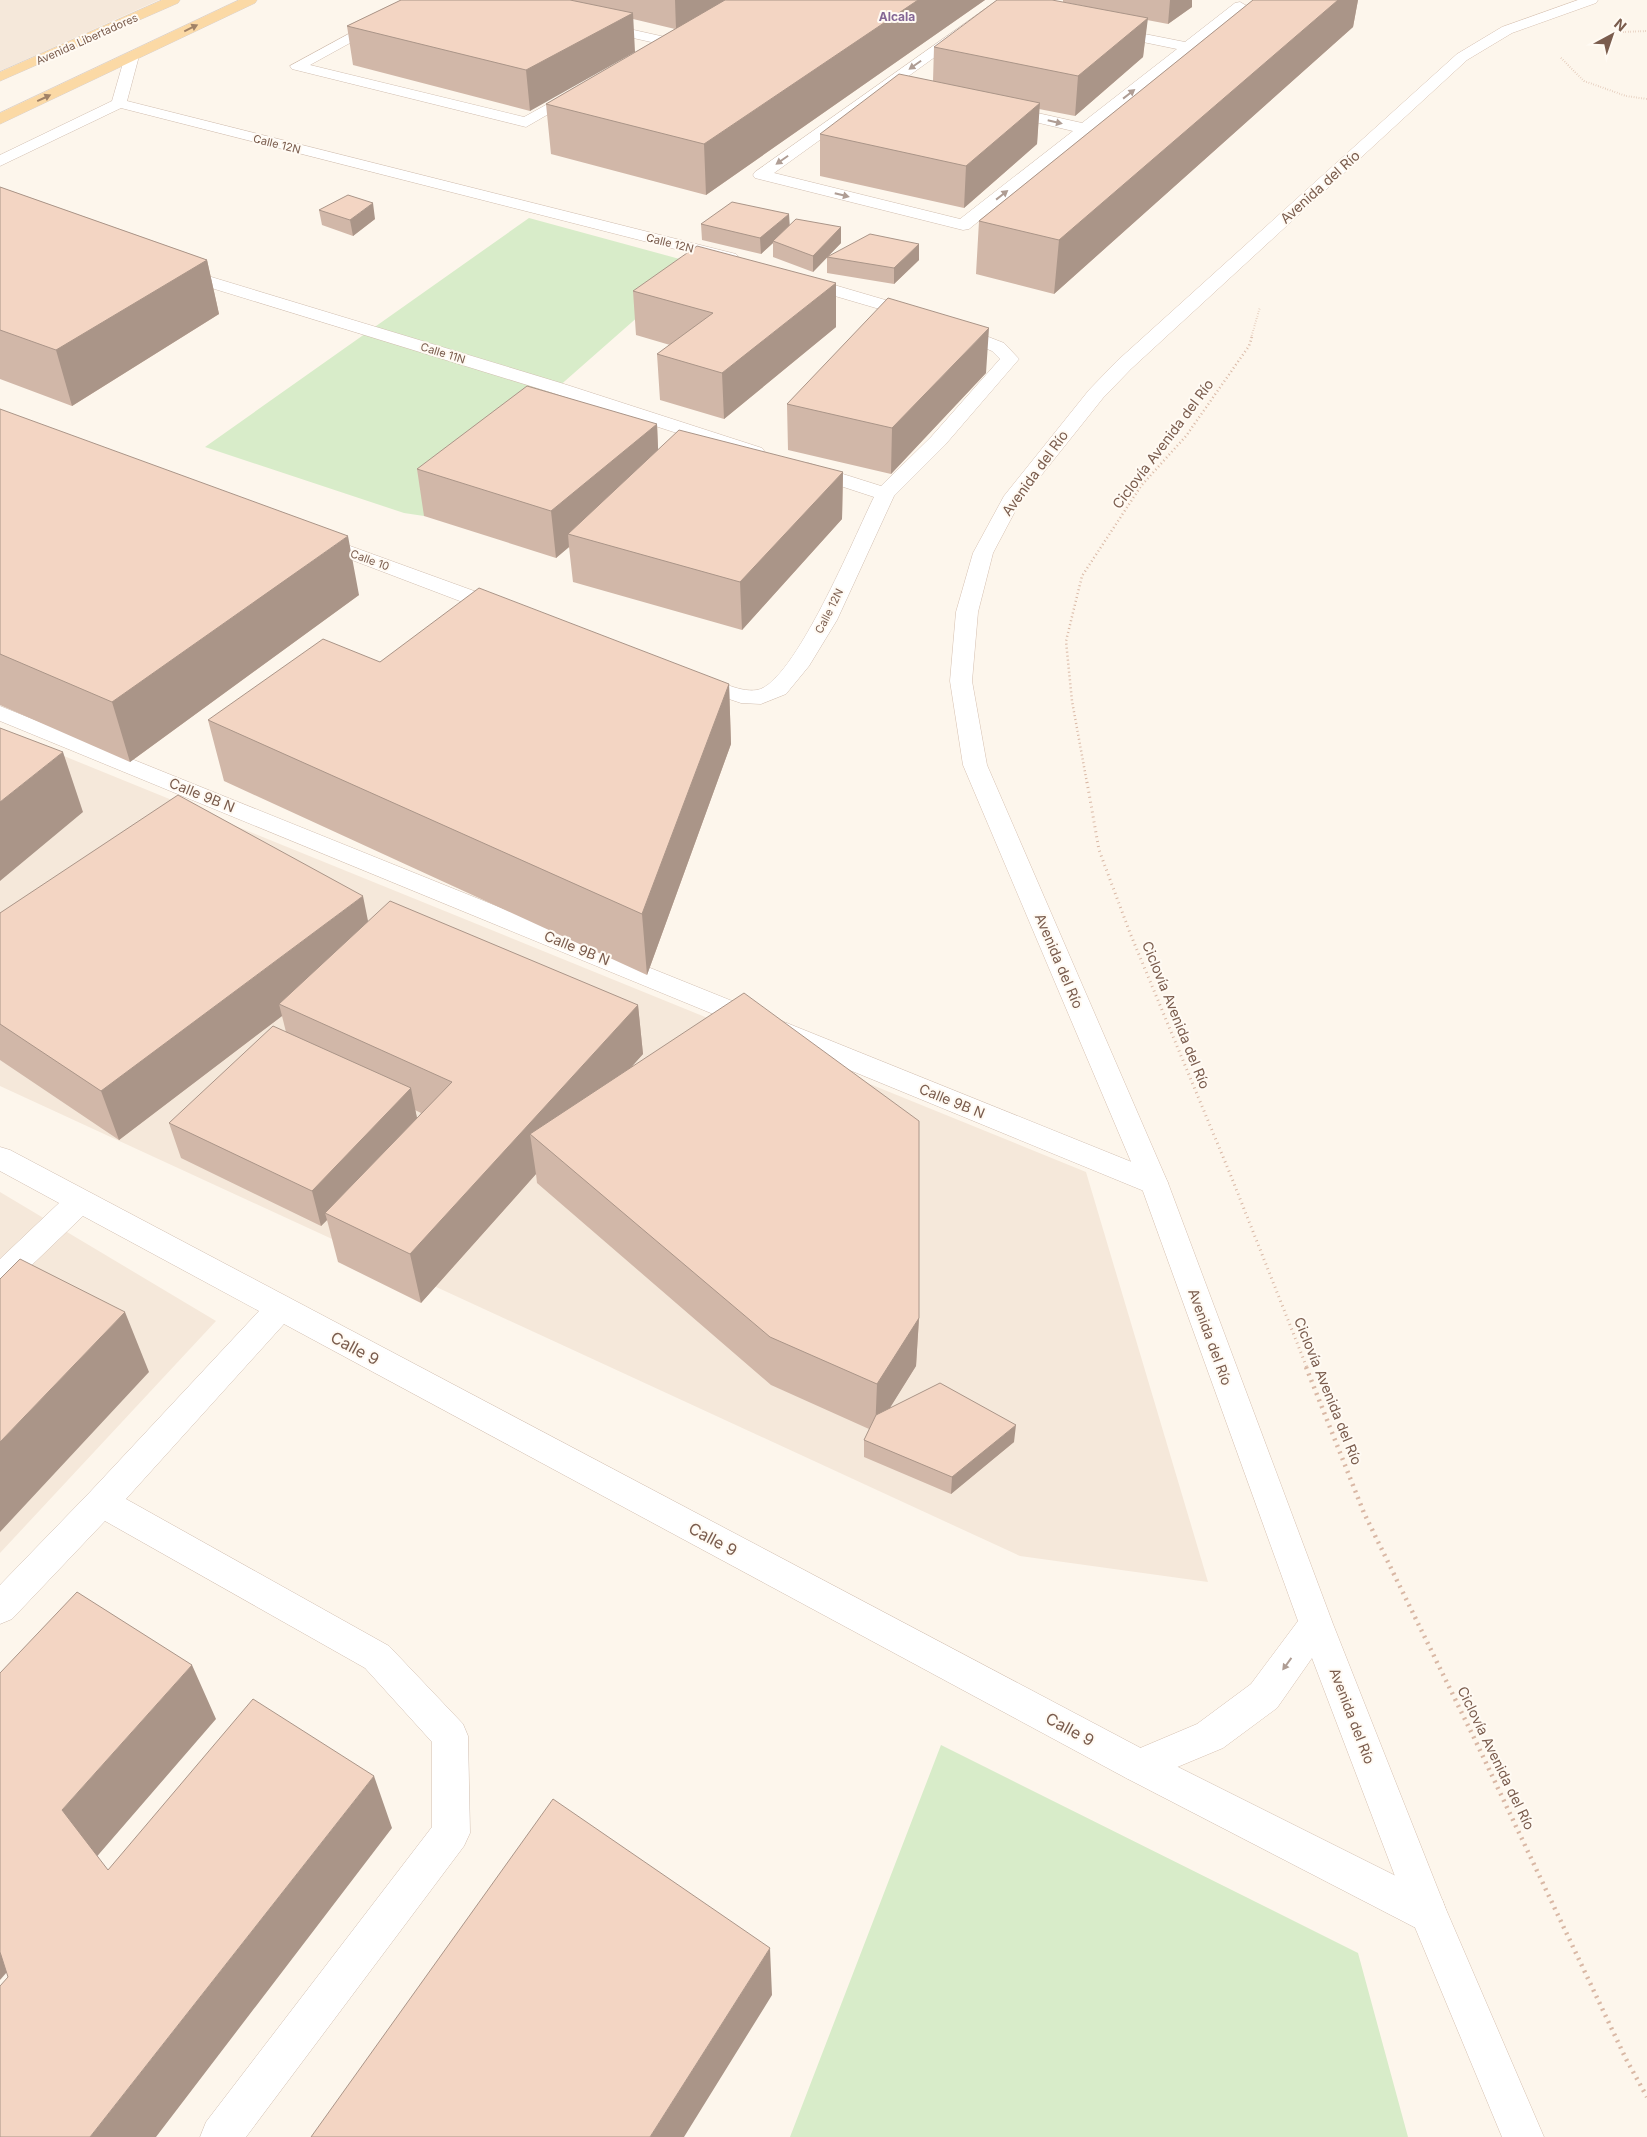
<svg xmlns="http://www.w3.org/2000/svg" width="1647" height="2137" font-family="Inter,sans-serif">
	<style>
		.residential { fill: #f5e8da }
		.green { fill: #d8ecc9 }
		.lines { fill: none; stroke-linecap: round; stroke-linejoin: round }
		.minor-casing { stroke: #d1beb0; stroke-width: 1 }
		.secondary-casing { stroke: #d6c0b0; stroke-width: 1 }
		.primary-casing { stroke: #dad1cd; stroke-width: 1 }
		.path-far3 { stroke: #d9b8a5; stroke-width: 2; stroke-dasharray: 0.5 2; stroke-linecap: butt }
		.path-far2 { stroke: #d9b8a5; stroke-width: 2.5; stroke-dasharray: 1 3; stroke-linecap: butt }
		.path-far1 { stroke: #d9b8a5; stroke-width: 3; stroke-dasharray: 1 4; stroke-linecap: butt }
		.path { stroke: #d9b8a5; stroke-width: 4.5; stroke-dasharray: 2 5; stroke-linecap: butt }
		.minor { fill: #fff; fill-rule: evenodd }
		.secondary { fill: #fff; fill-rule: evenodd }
		.primary { fill: #fbd9a5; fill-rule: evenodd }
		.wall { fill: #d1b7a8; fill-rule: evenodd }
		.shaded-wall { fill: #aa9588 }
		.building { fill: #f3d5c3; stroke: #aa9588 }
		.oneway { fill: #a18267 }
		.oneway2 { fill: #af9d94 }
		.labels { text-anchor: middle; stroke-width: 4; stroke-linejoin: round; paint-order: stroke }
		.far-street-label { font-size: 11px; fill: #7a5c4d; stroke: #fffaf3 }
		.far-neighbourhood-label { font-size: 12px; font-weight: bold; fill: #846695; stroke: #fffaf3 }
		.street-label { font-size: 14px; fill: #7a5c4d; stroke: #fffaf3 }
		.near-street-label { font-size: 16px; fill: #7a5c4d; stroke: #fffaf3 }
	</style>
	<rect width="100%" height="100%" fill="#fdf6ec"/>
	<path class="residential" d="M0,0H159L0,71Z
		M0,730L1086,1172L1208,1582L1020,1556L0,1086Z
		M0,1192L216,1321L0,1553Z"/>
	<path class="green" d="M529,218L698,264L557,388L424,516L404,513L205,447Z
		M941,1745L1358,1953L1408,2137H790Z"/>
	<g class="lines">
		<g class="minor-casing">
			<path id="minor" d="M411,0H428L310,65L524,117L573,90H583L585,93L526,127L292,69L290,66Z
				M998,0H1014L774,173L960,219L1073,131L997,113L994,110L997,107L1002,105L1082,123L1177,49L1104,34L1102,31L1104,28L1109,27L1185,42L1235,3L1240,2L1247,6L969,229L963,230L755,178L753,175L755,172Z
				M598,22L674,39L676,42L669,46L593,29L591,26L593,23Z
				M132,52L139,56L127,101L736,254L739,258L736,262L730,263L121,108L0,166V155L112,101L125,56Z
				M175,266L564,384L762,448L765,452L762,456H748L550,392L169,275L166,271L169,267Z
				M800,275L923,311L926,315L923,319L917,320L794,284L791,280L794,276Z
				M955,324L1004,343L1019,359L945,445L894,496L837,620L809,666L786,694L761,704L741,703L687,685L684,680L687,675L695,673C714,678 738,693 757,690C794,684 856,533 874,497L801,473L798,469L801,465L808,463L881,486L931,437L1000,359L992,351L949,333L946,329L949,325Z
				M317,534L510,604L513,609L510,614L502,615L494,614L310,544L307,540L310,536Z
				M0,706L1164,1175L1168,1183L1164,1191L1154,1194L1144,1191L0,721Z
				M0,1147L10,1150L1152,1754L1442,1899L1447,1913L1442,1927L1428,1932L1414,1927L1126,1778L284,1324L126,1499L389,1646L463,1724L468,1736L470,1833L464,1846L246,2137H200L206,2122L432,1827V1742L365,1668L105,1521L12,1619L0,1624V1585L90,1492L259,1311L83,1216L11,1285L0,1289V1259L59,1203L0,1171Z"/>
		</g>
		<g class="secondary-casing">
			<path id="secondary" d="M1578,0H1598L1596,3L1512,33L1467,60L1131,369L1103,398L1020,502L993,553L978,612L972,681L987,765L1168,1183L1333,1624L1445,1907L1544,2137H1502L1409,1913L1312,1658L1277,1708L1223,1748L1139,1783L1126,1778L1121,1766L1126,1754L1197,1724L1251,1684L1298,1621L1140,1183L963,765L950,681L956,612L973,553L1004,496L1089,390L1117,361L1457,54L1502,27Z"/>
		</g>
		<g class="primary-casing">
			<path id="primary" d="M162,0H180L178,3L0,81V72Z
				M239,0H257L255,3L0,124V113Z"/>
		</g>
		<path class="path-far3" d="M1623,32L1647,31
			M1561,58L1584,81L1626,96L1647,99
			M1251,338L1260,307"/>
		<path class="path-far2" d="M1087,783L1072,701L1066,641L1082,576L1141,486L1186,436L1249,346L1252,337"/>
		<path class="path-far1" d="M1087,782L1099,850L1130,933L1231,1176L1307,1368"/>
		<path class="path" d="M1306,1367L1364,1513L1478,1746L1626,2059L1647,2097"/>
		<use href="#minor" class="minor"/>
		<use href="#secondary" class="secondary"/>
		<use href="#primary" class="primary"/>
	</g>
	<path class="wall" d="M401,0H985L706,195L551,154L546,104L675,29L633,19L530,111L353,65L347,26Z
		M1063,0H1192V7L1168,24L1147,20L1143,57L1075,116L1039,109L1037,144L964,208L820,176V134L933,81L934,47L1084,6L1063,2Z
		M1253,0H1358L1353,27L1054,294L976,274L979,221Z
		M0,187L207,260L219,314L72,406L0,379Z
		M319,210L375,219L353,236L322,225Z
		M701,224L790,225L841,227V243L813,272L773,257V243L761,254L702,240Z
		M827,257L919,260L894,284L827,273Z
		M836,283V327L724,419L660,400L657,354L670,345L636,335L633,291Z
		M986,373L891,474L788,450L787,404Z
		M0,409L359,595L130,762L0,705Z
		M657,424L658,450L843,472L842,519L742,630L573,582L569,547L556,558L424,516L417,469Z
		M380,662L729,684L731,744L647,975L224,781L208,720Z
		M0,913L368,922L638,1005L643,1054L632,1066L919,1318L916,1366L890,1407L1014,1442L951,1494L864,1457V1440L869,1429L771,1385L537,1183L536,1174L421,1303L338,1262L327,1220L321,1226L181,1158L169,1123L286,1032L282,1016L119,1140L0,1060ZM415,1110L421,1113L417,1118Z"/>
	<path class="shaded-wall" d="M675,0H727L676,29Z
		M918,0H985L706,195L704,144Z
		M1170,0H1192V7L1168,24Z
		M1338,0H1358L1353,27L1054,294L1059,240Z
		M633,13L635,52L530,111L526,70Z
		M1148,18L1143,57L1075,116L1078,76Z
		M1040,103L1037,144L964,208L966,166Z
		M373,203L375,219L353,236L350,220Z
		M789,214L790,229L773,241V243L761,254L760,238Z
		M841,227V243L813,272V256Z
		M919,244V260L894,284V268Z
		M207,260L219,314L72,406L56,350Z
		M836,283V327L724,419L722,373Z
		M989,328L986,373L891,474L892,428Z
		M657,424L659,470L568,534L569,547L556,558L551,511Z
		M843,472L842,519L742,630L740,582Z
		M348,536L359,595L130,762L112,702Z
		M729,684L731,744L647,975L642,914Z
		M63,752L83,812L0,881V802Z
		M363,896L373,946L279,1004L282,1016L119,1140L101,1091Z
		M638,1005L643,1054L554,1154L530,1134L536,1174L421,1303L410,1254Z
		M411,1088L418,1123L325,1213L327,1220L321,1226L312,1191Z
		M125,1312L149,1372L0,1532V1442Z
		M919,1318L916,1366L875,1432L877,1384Z
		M1016,1425L1014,1442L951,1494L952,1477Z
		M192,1665L216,1719L93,1861L62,1810Z
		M374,1776L392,1828L156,2137H90Z
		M0,1928L21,1956L0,1980Z
		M770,1948L772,1995L684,2137H650Z"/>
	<path class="building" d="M401,0H570L633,13L526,70L347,26Z
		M725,0H918L704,144L546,104Z
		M997,0H1052L1148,18L1078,76L934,47Z
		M1253,0H1338L1059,240L979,221Z
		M899,74L1040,103L966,166L820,134Z
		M0,187L207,260L56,350L0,330Z
		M348,195L373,203L350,220L319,210Z
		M732,202L789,214L760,238L701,224Z
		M796,219L841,227L813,256L773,241Z
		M870,234L919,244L894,268L827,257Z
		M697,246L836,283L722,373L657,354L713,313L633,291Z
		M888,298L989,328L892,428L787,404Z
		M527,386L657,424L551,511L417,469Z
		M0,409L348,536L112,702L0,654Z
		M679,430L843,472L740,582L568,534Z
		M479,588L729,684L642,914L208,720L323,639L380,662Z
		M0,728L63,752L0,802Z
		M178,795L363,896L101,1091L0,1024V913Z
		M390,901L638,1005L410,1254L325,1213L452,1082L279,1004Z
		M744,993L919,1121V1318L877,1384L770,1337L530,1134Z
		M273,1026L411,1088L312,1191L169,1123Z
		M20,1259L125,1312L0,1442V1279Z
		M940,1383L1016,1425L952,1477L864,1440L876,1415Z
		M77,1592L192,1665L62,1810L108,1870L253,1699L374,1776L90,2137H0V1986L8,1977L0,1952V1673Z
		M553,1799L770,1948L650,2137H311Z"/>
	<defs><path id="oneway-solid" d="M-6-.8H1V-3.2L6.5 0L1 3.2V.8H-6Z" transform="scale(1.25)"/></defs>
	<g class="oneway">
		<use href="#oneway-solid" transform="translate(191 28) rotate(-26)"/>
		<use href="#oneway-solid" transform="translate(44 98) rotate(-25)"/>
	</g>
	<g class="oneway2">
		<use href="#oneway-solid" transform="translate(915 65) rotate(145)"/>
		<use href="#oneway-solid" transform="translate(1129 94) rotate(-38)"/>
		<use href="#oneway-solid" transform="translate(1055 122) rotate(13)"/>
		<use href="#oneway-solid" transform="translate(782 160) rotate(145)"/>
		<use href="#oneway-solid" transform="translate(842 195) rotate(14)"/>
		<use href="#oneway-solid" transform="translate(1002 195) rotate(-38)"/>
		<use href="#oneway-solid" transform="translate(1287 1664) rotate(126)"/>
	</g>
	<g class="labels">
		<g class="far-street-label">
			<text transform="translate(87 39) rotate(-24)" y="4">Avenida Libertadores</text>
			<text transform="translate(277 144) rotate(14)" y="4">Calle 12N</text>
			<text transform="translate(670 243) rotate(14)" y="4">Calle 12N</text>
			<text transform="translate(443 353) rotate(17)" y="4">Calle 11N</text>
			<text transform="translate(370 560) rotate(20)" y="4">Calle 10</text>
			<text transform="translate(829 611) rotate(-63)" y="4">Calle 12N</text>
		</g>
		<g class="far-neighbourhood-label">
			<text x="897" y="21">Alcala</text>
		</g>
		<g class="street-label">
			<text transform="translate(1320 187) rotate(-42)" y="5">Avenida del Río</text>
			<text transform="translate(1163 444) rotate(-53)" y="5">Ciclovía Avenida del Río</text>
			<text transform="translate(1035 473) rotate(-54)" y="5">Avenida del Río</text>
			<text transform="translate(202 795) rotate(22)" y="5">Calle 9B N</text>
			<text transform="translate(577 948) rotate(22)" y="5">Calle 9B N</text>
			<text transform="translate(1059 961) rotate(67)" y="5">Avenida del Río</text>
			<text transform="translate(1176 1015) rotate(68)" y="5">Ciclovía Avenida del Río</text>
			<text transform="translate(952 1101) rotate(22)" y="5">Calle 9B N</text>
			<text transform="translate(1210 1337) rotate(70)" y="5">Avenida del Río</text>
			<text transform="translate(1328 1391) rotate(68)" y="5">Ciclovía Avenida del Río</text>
			<text transform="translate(1352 1716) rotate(69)" y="5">Avenida del Río</text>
			<text transform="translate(1496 1758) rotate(64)" y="5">Ciclovía Avenida del Río</text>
		</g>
		<g class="near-street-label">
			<text transform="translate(355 1348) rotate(28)" y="6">Calle 9</text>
			<text transform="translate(713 1539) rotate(28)" y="6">Calle 9</text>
			<text transform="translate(1070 1729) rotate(28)" y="6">Calle 9</text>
		</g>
	</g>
	<g transform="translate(1612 35) rotate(40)" stroke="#fffaf3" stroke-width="4" paint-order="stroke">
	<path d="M0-4L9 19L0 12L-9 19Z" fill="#7a5c4d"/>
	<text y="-8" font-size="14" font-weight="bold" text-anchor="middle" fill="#7a5c4d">N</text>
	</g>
</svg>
